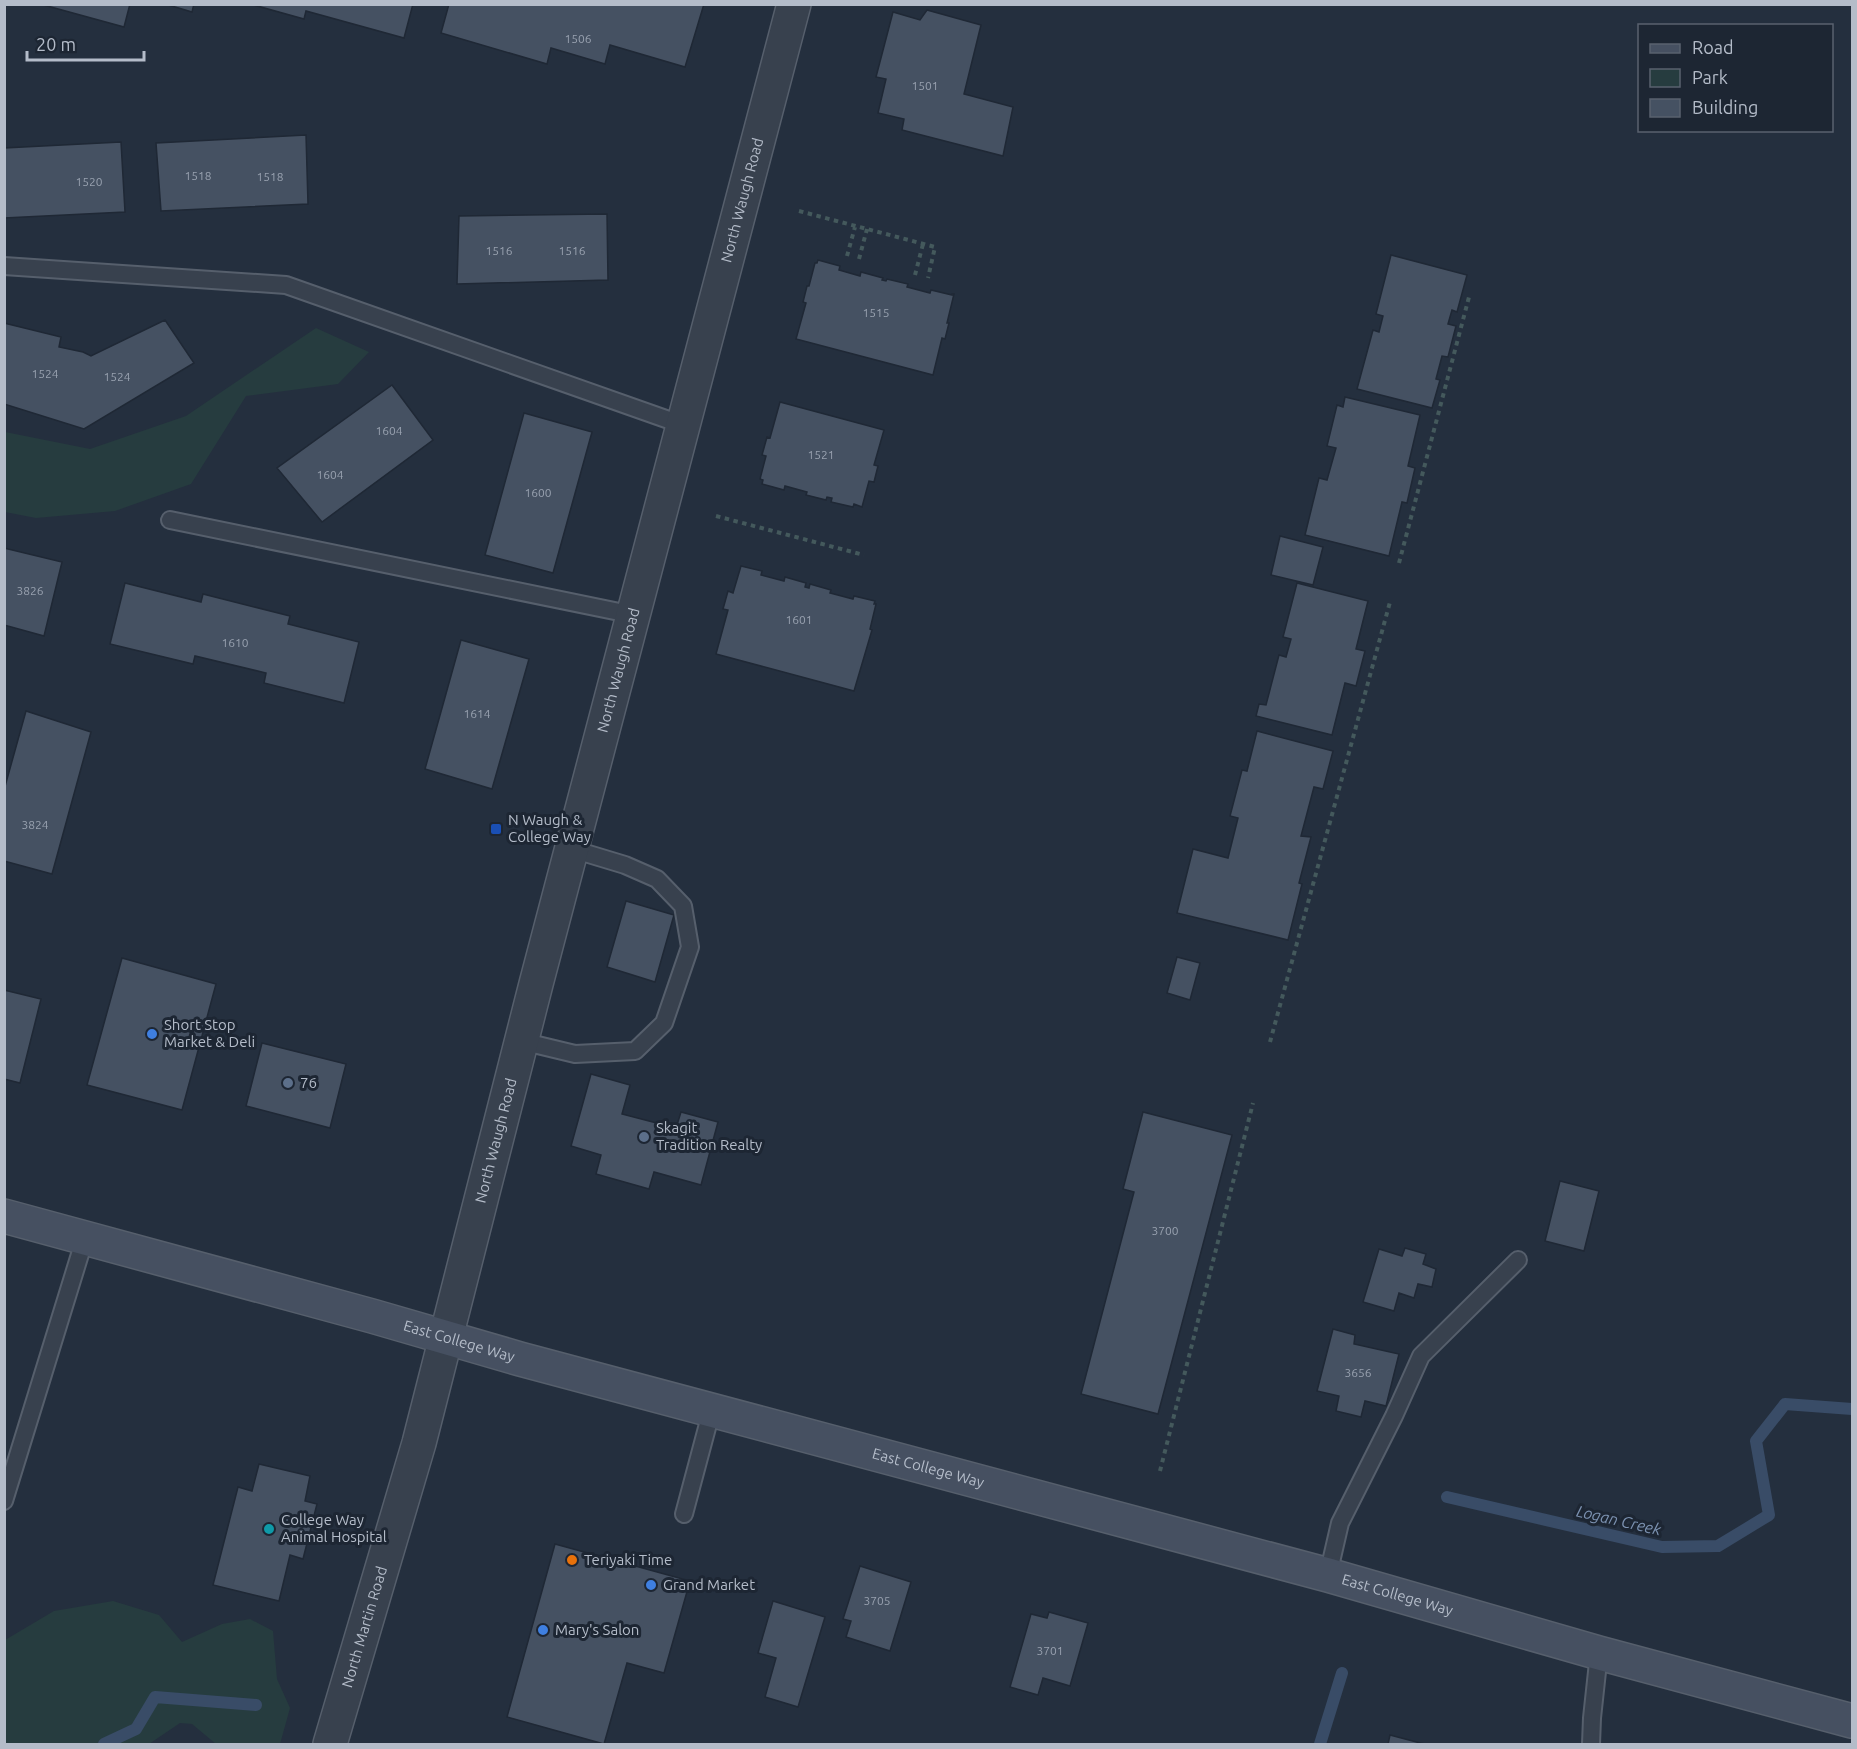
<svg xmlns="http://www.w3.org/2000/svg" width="1857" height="1749" font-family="Ubuntu,sans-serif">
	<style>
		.green { fill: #263c3f }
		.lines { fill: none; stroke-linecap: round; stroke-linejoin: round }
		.stream { stroke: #394c67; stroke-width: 12 }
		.building { fill: #455162; stroke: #1f2835; stroke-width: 1.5 }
		.service-casing { stroke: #565f6c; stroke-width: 20 }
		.tertiary-casing { stroke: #565f6c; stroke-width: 36 }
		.secondary-casing { stroke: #565f6c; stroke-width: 36 }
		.path { stroke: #44595c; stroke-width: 4; stroke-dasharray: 4.5 4.5; stroke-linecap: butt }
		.service { stroke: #38414e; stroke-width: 16 }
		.tertiary { stroke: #38414e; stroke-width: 33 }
		.secondary { stroke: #465061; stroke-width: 33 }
		.transit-dot { fill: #1a4fb4; stroke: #1d2633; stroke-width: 2 }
		.shop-dot { fill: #3f7fe0; stroke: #1d2633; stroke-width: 2 }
		.service-dot { fill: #5c6f8a; stroke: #1d2633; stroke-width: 2 }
		.culture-dot { fill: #0f9aa8; stroke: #1d2633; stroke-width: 2 }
		.food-dot { fill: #e8710a; stroke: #1d2633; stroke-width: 2 }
		.labels { text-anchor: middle; stroke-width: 6; stroke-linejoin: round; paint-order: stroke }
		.number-label { font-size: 12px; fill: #98a1af }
		.street-label { font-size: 15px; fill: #b4bcc9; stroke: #1d2633 }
		.poi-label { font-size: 15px; fill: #b4bcc9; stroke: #1d2633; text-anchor: start }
		.water-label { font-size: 16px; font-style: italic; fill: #7c92b1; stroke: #1d2633 }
	</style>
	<rect width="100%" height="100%" fill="#242f3e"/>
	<path class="green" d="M316,328L369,352L338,384L246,396L191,484L115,511L36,518L5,512V432L90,449L186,416Z
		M113,1601L159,1615L182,1642L222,1624L250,1619L273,1631L277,1679L290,1708L280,1744H216L192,1724L180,1723L149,1744H5V1640L54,1611Z"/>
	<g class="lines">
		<path class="stream" d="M1447,1497L1662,1547L1718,1546L1769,1515L1756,1441L1785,1404L1852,1409
			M104,1744L136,1729L155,1697L256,1705
			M1320,1744L1342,1673"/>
	</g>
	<path class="building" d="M40,4H130L124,27Z
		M165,4H194L192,12Z
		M250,4H413L404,38L306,11L304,19Z
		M449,4H704L685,67L610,45L605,64L551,48L547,64L441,33Z
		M927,10L981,25L964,94L1013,107L1003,156L902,130L904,119L878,113L886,79L876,77L893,12L920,20Z
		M306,135L308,204L161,211L156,143Z
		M121,142L125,212L4,218V148Z
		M607,214L608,280L457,284L459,216Z
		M1391,255L1467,275L1457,312L1452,310L1448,324L1456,326L1448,357L1442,356L1436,379L1440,380L1432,408L1357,389L1373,330L1379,332L1383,316L1376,314Z
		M818,260L840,266L839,270L860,276L861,272L883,278L882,280L886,281L887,279L908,284L907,287L930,293L931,290L952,295V294H954L947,323H949L945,339L942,338L933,375L796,339L806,303L803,302L807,286H809L815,263H817Z
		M165,320L194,363L84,429L4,404V323L61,337L59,347L83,352L91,356Z
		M392,385L433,440L322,522L277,468Z
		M1345,397L1420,415L1408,466L1415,468L1407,503L1402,502L1389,556L1305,535L1319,478L1327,480L1336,448L1327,446L1337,405L1343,407Z
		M780,402L884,430L874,465L878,466L874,482L869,481L862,507L854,504L853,507L831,502L832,498L827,497L826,500L806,495L807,492L785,486L784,490L762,484L763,480L760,479L766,456L762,455L767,437L770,438Z
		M524,413L592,432L553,573L485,555Z
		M1280,536L1323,547L1313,585L1271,575Z
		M4,548L62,562L44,636L4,625Z
		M741,566L762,571L761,575L784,581L785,577L806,583L805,587L809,588L810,584L831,590L830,593L853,599L854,596L875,601L874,604H876L870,629L872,630L854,691L716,654L728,610L723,609L728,591L733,593Z
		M125,583L201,602L203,594L290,616L288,624L359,642L344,703L264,683L266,673L195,656L193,664L110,644Z
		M1297,583L1368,601L1356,649L1365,651L1356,686L1345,683L1332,735L1256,716L1259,704L1266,705L1279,655L1286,657L1291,639L1283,637Z
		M461,640L529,659L492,789L425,769Z
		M26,711L91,732L52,874L4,861V790Z
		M1257,731L1333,751L1323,789L1314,787L1301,836L1311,837L1299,883L1302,884L1288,940L1177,913L1193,849L1228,858L1238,818L1230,816L1242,770L1247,771Z
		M626,901L674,915L655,982L607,967Z
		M1177,957L1200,963L1190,1000L1167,993Z
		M122,958L216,984L182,1110L87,1085Z
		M4,990L41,999L20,1083L4,1079Z
		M262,1043L346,1064L330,1128L246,1106Z
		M591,1074L630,1085L622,1114L676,1128L681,1112L718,1122L701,1185L654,1172L649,1189L596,1174L601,1155L571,1146Z
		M1143,1112L1232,1135L1158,1414L1081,1394L1134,1192L1123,1189Z
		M1560,1181L1599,1191L1584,1251L1545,1241Z
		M1405,1248L1426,1254L1423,1264L1436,1269L1432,1287L1418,1284L1414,1298L1399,1293L1394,1311L1363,1302L1379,1249L1402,1256Z
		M1333,1329L1355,1335L1354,1344L1399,1354L1386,1406L1365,1401L1361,1417L1336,1411L1339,1396L1317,1391Z
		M259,1464L310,1476L305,1501L317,1504L303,1559L290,1555L279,1601L213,1585L238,1487L252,1491Z
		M555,1544L690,1581L664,1673L627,1663L604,1744L507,1717Z
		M860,1566L911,1582L890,1651L846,1637L851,1621L843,1619Z
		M773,1601L825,1617L798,1707L765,1697L776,1658L758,1653Z
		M1049,1612L1088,1623L1070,1686L1043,1678L1038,1695L1010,1687L1031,1614L1047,1618Z
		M1390,1735L1424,1744H1388Z"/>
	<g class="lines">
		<g class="service-casing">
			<path id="service" d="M4,266L286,285L683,425
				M170,520L634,615
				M521,1041L575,1054L635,1051L664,1023L690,947L683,906L657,879L625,865L572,849
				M4,1501L85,1238
				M684,1514L712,1409
				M1328,1575L1340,1523L1394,1416L1421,1356L1518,1260
				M1591,1744L1592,1718L1599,1653"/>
		</g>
		<g class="tertiary-casing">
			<g id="tertiary">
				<path id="s1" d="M330,1744L419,1443L536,984L794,4"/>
			</g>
		</g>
		<g class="secondary-casing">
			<g id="secondary">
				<path id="s2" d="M4,1216L372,1316L520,1359L1328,1575L1599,1653L1852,1721"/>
			</g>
		</g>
		<path class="path" d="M799,211L935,247L928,278
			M847,256L855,227
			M859,259L867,229
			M915,275L923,244
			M716,516L864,555
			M1399,563L1469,297
			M1270,1042L1390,602
			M1160,1471L1253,1103"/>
		<use href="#service" class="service"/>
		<use href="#tertiary" class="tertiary"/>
		<use href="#secondary" class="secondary"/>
	</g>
	<rect class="transit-dot" x="490" y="823" width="12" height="12" rx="3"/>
	<g class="shop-dot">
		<circle cx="152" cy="1034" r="6"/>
		<circle cx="651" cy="1585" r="6"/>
		<circle cx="543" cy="1630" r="6"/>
	</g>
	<g class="service-dot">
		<circle cx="288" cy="1083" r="6"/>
		<circle cx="644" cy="1137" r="6"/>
	</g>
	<circle class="culture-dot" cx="269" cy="1529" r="6"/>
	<circle class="food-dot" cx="572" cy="1560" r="6"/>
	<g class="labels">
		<g class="number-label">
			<text x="578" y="43">1506</text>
			<text x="925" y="90">1501</text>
			<text x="198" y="180">1518</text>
			<text x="270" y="181">1518</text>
			<text x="89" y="186">1520</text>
			<text x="499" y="255">1516</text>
			<text x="572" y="255">1516</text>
			<text x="876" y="317">1515</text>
			<text x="45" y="378">1524</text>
			<text x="117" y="381">1524</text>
			<text x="389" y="435">1604</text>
			<text x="821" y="459">1521</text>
			<text x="330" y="479">1604</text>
			<text x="538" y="497">1600</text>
			<text x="30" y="595">3826</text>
			<text x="799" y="624">1601</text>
			<text x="235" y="647">1610</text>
			<text x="477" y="718">1614</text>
			<text x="35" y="829">3824</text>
			<text x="1165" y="1235">3700</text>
			<text x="1358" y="1377">3656</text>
			<text x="877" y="1605">3705</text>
			<text x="1050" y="1655">3701</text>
		</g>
		<g class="street-label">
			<text dy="5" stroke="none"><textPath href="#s1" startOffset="1598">North Waugh Road</textPath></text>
			<text dy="5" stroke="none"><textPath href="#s1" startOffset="1112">North Waugh Road</textPath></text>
			<text dy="5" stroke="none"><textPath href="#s1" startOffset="626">North Waugh Road</textPath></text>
			<text dy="5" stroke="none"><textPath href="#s2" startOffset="472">East College Way</textPath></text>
			<text dy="5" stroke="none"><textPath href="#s2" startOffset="958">East College Way</textPath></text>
			<text dy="5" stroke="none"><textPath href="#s2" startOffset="1444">East College Way</textPath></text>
			<text dy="5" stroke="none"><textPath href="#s1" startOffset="122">North Martin Road</textPath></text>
		</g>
		<g class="poi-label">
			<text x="508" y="825">N Waugh &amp;<tspan x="508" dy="17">College Way</tspan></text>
			<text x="164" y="1030">Short Stop<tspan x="164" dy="17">Market &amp; Deli</tspan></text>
			<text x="300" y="1088">76</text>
			<text x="656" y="1133">Skagit<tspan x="656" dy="17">Tradition Realty</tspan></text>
			<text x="281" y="1525">College Way<tspan x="281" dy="17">Animal Hospital</tspan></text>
			<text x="584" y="1565">Teriyaki Time</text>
			<text x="663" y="1590">Grand Market</text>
			<text x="555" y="1635">Mary's Salon</text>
		</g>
		<g class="water-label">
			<text transform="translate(1619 1520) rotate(13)" y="6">Logan Creek</text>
		</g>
	</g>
	<rect width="1857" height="1749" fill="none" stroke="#b4bcc9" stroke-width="12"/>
	<rect x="1638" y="24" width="195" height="108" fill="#1d2633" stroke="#59626f" stroke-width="1.5"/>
	<rect x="1650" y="44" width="30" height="9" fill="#465061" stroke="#59626f" stroke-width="1.5"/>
	<text x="1692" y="54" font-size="18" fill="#b4bcc9">Road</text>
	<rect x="1650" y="69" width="30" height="18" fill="#263c3f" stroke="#59626f" stroke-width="1.5"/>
	<text x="1692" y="84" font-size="18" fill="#b4bcc9">Park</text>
	<rect x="1650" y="99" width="30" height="18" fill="#455162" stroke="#59626f" stroke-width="1.5"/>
	<text x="1692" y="114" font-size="18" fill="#b4bcc9">Building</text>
	<path d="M27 51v9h117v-9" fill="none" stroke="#b4bcc9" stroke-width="3"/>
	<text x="36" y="51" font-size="18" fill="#b4bcc9" stroke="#1d2633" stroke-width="4.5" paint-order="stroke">20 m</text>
</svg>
